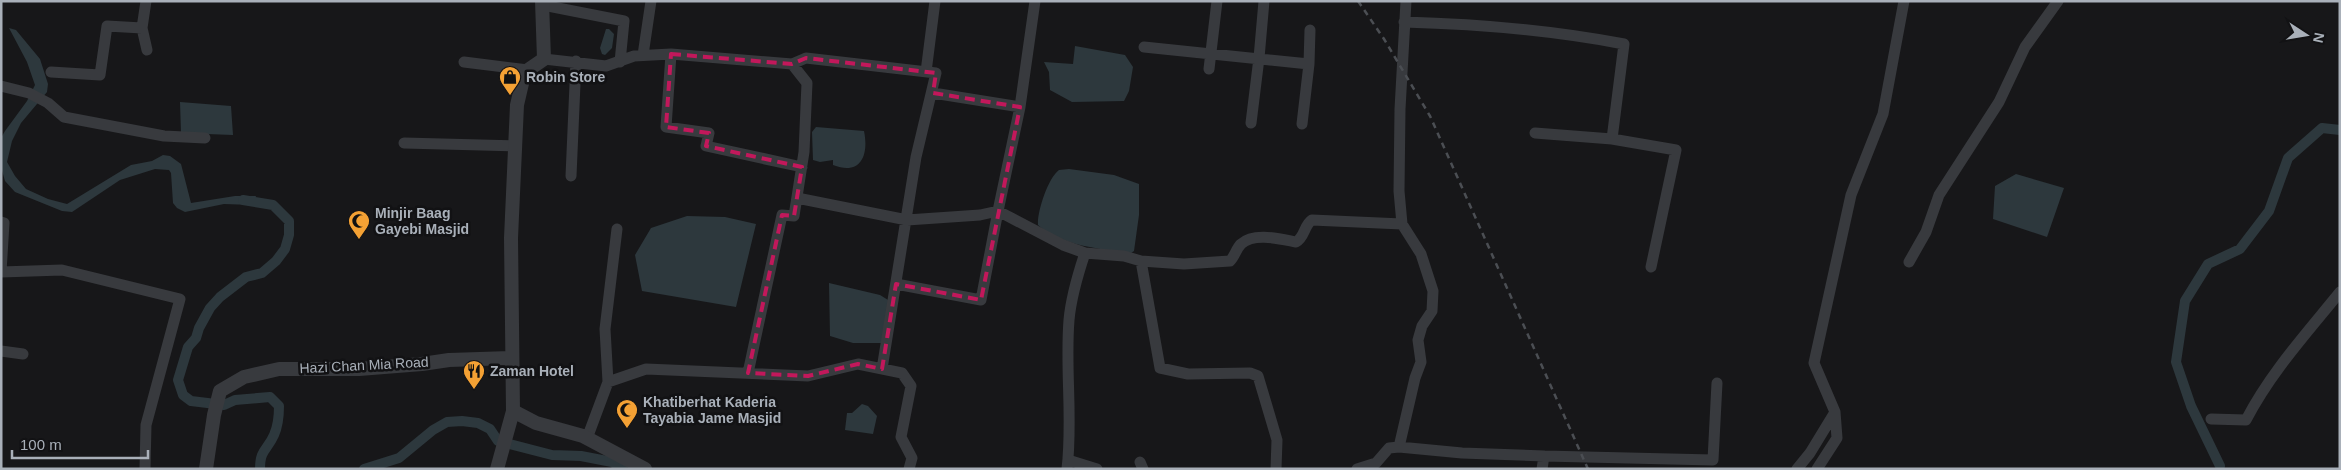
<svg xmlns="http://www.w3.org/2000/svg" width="2341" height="470" font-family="Arial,sans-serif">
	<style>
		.water { fill: #2d383d }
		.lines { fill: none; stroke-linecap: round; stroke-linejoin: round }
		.stream { stroke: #2d383d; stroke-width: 2.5 }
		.canal { stroke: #2d383d; stroke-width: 10 }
		.minor { stroke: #383a3e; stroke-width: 11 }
		.tertiary { stroke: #383a3e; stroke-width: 14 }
		.rail { stroke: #4b4e53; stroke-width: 2.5; stroke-dasharray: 6 5; stroke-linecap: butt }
		.marked { fill: none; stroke: #c2185b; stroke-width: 4; stroke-dasharray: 10 6; stroke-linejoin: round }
		.labels { text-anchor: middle; stroke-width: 5; stroke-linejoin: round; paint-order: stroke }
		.poi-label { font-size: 14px; font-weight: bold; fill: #a9b0b9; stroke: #121214; text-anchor: start }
		.street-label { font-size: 14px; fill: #a9b0b9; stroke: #121214 }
	</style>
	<rect width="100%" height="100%" fill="#171719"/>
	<path class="water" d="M9,28L16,30L40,59L48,84L47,92L21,123L12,141L7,162L15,176L26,189L48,199L67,204L131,165L152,161L163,155L170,156L181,164L191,203L235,196H256L253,205L224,204L185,212L177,208L173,203L171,173L169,170L155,169L120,180L72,212L62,211L15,192L5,181L1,167V138L5,131L27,101L35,85L27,62Z
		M606,29H609L614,34L612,48L605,55L602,54L600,48Z
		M1075,46L1125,55L1133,67L1129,91L1124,101L1072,102L1050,90L1049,72L1044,62L1073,64Z
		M180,102L231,106L233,135L181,133Z
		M816,127L864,131C869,155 861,176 833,165V160L820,162L813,160L812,132Z
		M1069,169L1114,175L1139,184V215L1134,251L1131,253C1104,250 1058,245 1038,225C1037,212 1048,178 1059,170Z
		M2016,174L2064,188L2047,237L1993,219L1995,186Z
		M687,216L725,217L756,224L736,307L642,291L635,255L651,228Z
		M829,283L880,295L893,303L883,343H853L830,336Z
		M862,404L868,406L877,416L873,434L845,430L847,413H852Z"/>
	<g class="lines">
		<path class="stream" d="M2220,469V466"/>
		<path class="canal" d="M243,200L273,205L289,221V235L285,249L276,261L262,273L246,277L220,297L210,308L199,328L196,338L188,347L178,380L183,395L191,401L224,405L235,400L270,397L279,406C279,416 278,426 274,435C267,451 260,449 260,469
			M2220,466L2191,406L2176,362L2185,301L2208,264L2240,249L2269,211L2288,158L2322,128L2340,130
			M364,469L399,458L433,430L447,422L462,421L478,423L490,429L498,441L552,455L581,456L612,462L623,469"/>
		<path class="minor" d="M146,1L142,28L147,50
			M543,5L624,21L620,62
			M1404,22C1478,24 1551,30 1624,44L1612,139L1676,150L1651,267
			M1144,47L1309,64L1302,124
			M671,54L666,127L709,133L706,146L802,167
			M643,55L651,1
			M544,59L606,66L634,56L671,54L792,64L806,58L936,73L916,157L882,369
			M464,62L528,70
			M1309,64L1310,30
			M1209,69L1217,1
			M51,72L100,75L107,26L142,28
			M926,72L935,1
			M1,86L29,93L48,103L64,117L164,136L205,138
			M933,93L1020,107
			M1251,123L1259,58L1264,1
			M1535,133L1612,139
			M404,143L515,146
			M571,176L576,61
			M797,198L907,220L980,215L998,211L1020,107L1035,1
			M1,222L4,223L1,272L62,270L180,299L146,425L145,469
			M1141,261L1160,368L1188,374L1250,373L1258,376L1277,440L1276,469
			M1909,262L1926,232L1939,195L1999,102L2025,47L2058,1
			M896,284L981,300L998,211L1063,245L1085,253L1124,256L1141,261L1184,264L1230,261C1235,256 1236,249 1241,244C1254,232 1280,239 1296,242C1305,237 1304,225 1312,220L1402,224
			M1,351L23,354
			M748,373L782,215L794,216L804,152L807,83L792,64
			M608,382L605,329L617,229
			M2211,419L2246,420C2271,372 2306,334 2340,292
			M583,436L589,433L608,382L646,369L808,376L858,364L902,373L911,386L901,437L912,458L909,469
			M1399,447L1415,378L1421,362L1418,340L1422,326L1432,311L1433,291L1421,254L1402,224L1399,191L1400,109L1406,1
			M1544,456L1713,460L1717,383
			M1068,460L1097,469
			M1140,462L1143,469
			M1067,469C1073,419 1065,369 1069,320C1071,297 1078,274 1085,253
			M1357,469L1376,463L1389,448L1399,447L1462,453L1544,456L1542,469
			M1797,469L1810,453L1835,412
			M1817,469L1837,438L1835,412L1814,363L1851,195L1883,114L1904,1"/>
		<path class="tertiary" d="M513,411L536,423L583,436L645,469
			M206,469L214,415L220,391L244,377L279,369H359L422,364L449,360L512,358
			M497,469L513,411L511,238L517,105L524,75L528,70L544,59L542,1"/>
		<path class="rail" d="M1358,1L1384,39L1430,116L1588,469"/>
	</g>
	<path class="marked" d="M671,54L792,64L806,58L936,73L933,93L1020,107L981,300L896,284L882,369L858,364L808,376L748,373L782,215L794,216L802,167L706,146L709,133L666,127Z"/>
	<defs>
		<g id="shop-pin" transform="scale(1.125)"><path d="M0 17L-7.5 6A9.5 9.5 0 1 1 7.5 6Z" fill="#f4a134" stroke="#121214"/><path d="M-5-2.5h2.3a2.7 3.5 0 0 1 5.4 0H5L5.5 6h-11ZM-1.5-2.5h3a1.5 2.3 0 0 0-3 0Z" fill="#111"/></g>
		<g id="mosque-pin" transform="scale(1.125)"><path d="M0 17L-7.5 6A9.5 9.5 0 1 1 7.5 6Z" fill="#f4a134" stroke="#121214"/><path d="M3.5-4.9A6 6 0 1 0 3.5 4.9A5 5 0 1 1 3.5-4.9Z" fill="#111"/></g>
		<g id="restaurant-pin" transform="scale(1.125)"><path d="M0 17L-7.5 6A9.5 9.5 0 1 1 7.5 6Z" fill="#f4a134" stroke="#121214"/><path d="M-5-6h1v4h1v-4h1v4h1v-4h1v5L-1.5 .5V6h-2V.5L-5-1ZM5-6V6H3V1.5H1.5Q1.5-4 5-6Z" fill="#111"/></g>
	</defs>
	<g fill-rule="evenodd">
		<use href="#shop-pin" x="510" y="77"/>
		<use href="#mosque-pin" x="359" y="221"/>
		<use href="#restaurant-pin" x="474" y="371"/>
		<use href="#mosque-pin" x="627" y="410"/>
	</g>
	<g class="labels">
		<g class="poi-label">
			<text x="526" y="82">Robin Store</text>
			<text x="375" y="218">Minjir Baag<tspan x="375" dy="16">Gayebi Masjid</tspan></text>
			<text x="490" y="376">Zaman Hotel</text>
			<text x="643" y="407">Khatiberhat Kaderia<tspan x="643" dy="16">Tayabia Jame Masjid</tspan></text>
		</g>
		<g class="street-label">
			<text transform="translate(364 365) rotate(-3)" y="5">Hazi Chan Mia Road</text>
		</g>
	</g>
	<rect width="2341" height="470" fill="none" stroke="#a9b0b9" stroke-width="5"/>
	<g transform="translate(2306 35) rotate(102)" stroke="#121214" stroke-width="4" paint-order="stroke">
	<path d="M0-4L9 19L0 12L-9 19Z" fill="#a9b0b9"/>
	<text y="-8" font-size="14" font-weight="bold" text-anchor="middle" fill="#a9b0b9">N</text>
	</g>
	<path d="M12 450v8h136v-8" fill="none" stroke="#a9b0b9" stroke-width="2.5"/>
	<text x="20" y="450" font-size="15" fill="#a9b0b9" stroke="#121214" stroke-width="4" paint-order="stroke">100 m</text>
</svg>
